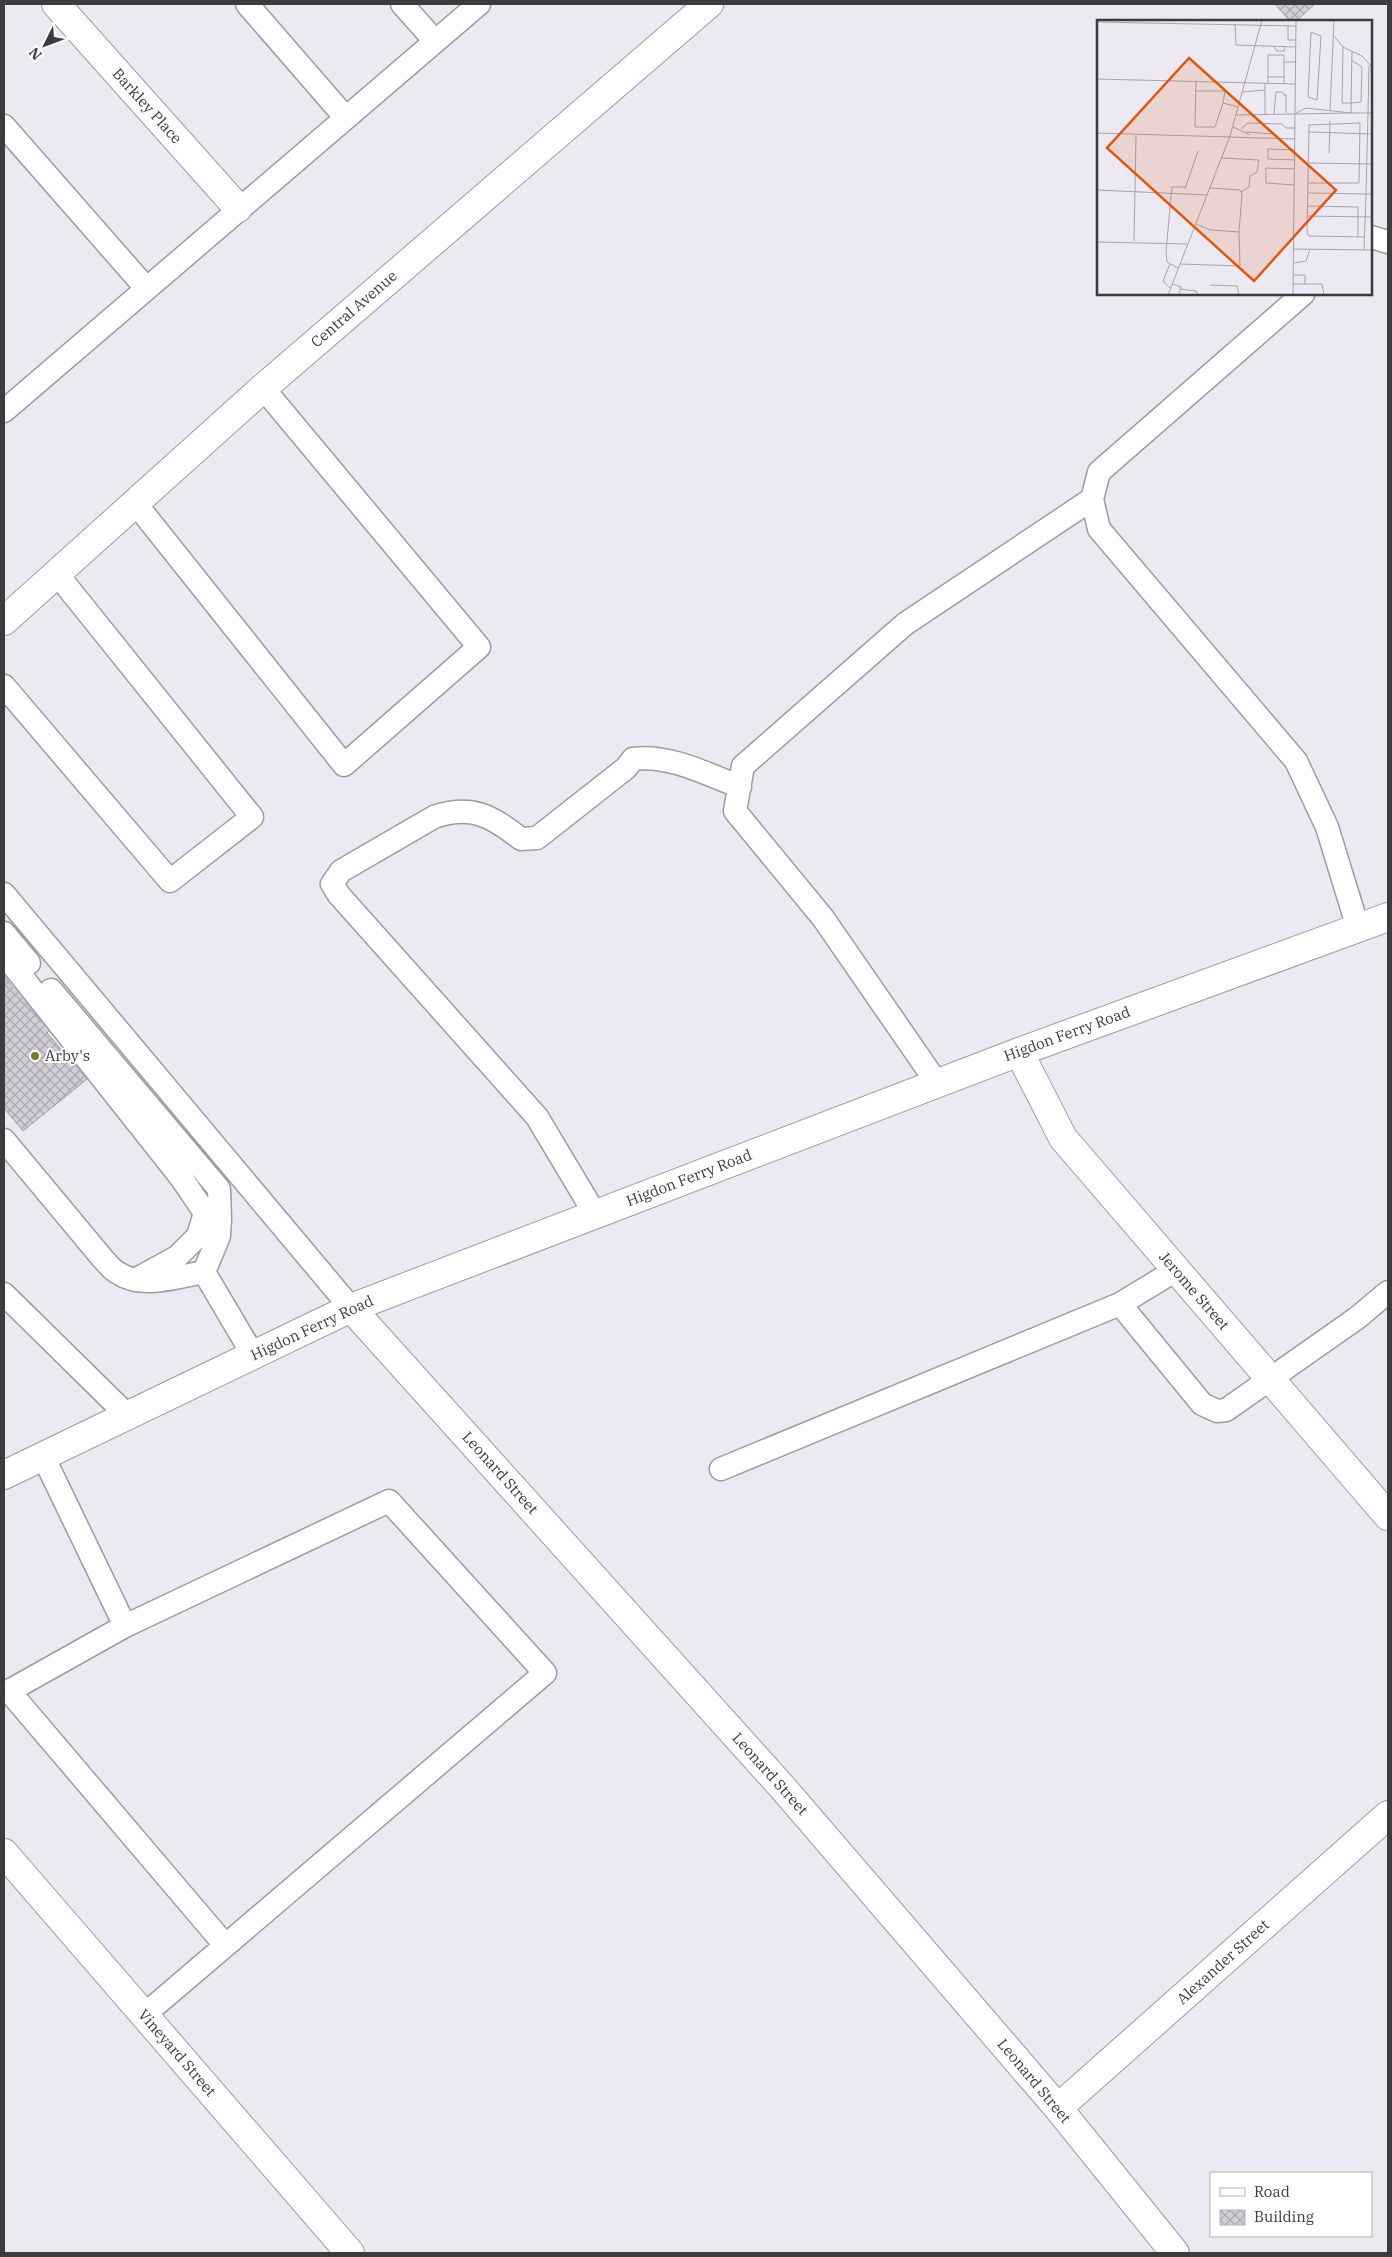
<svg xmlns="http://www.w3.org/2000/svg" width="1392" height="2257" font-family="'IBM Plex Serif',serif">
	<style>
		.building { fill: url(#building-cross-hatch); stroke: #9f9ca4 }
		.lines { fill: none; stroke-linecap: round; stroke-linejoin: round }
		.service-casing { stroke: #9e9ba3; stroke-width: 25 }
		.minor-casing { stroke: #9e9ba3; stroke-width: 30 }
		.secondary-casing { stroke: #9e9ba3; stroke-width: 30 }
		.primary-casing { stroke: #9e9ba3; stroke-width: 30 }
		.service { stroke: #fff; stroke-width: 22 }
		.minor { stroke: #fff; stroke-width: 28 }
		.secondary { stroke: #fff; stroke-width: 28 }
		.primary { stroke: #fff; stroke-width: 28 }
		.poi-dot { fill: #7e7c23; stroke: #fff; stroke-width: 2 }
		.labels { text-anchor: middle; stroke-width: 4; stroke-linejoin: round; paint-order: stroke }
		.street-label { font-size: 15px; fill: #3c3b3e; stroke: #fff }
		.poi-label { font-size: 15px; fill: #3c3b3e; stroke: #fff; text-anchor: start }
		.inset-road { fill: none; stroke: #a6a3ab; stroke-width: 1 }
		.view { fill: #df580e; fill-opacity: 0.15; stroke: #df580e; stroke-width: 2.5 }
		.inset-edge { fill: none; stroke: #3c3b3e; stroke-width: 2.5 }
	</style>
	<defs>
		<pattern id="building-cross-hatch" width="8" height="8" patternUnits="userSpaceOnUse" patternTransform="scale(1.25)"><rect width="8" height="8" fill="#d1ced7"/><path d="M0 0l8 8M0 8l8-8" fill="none" stroke="#aba8b0"/></pattern>
	</defs>
	<rect width="100%" height="100%" fill="#ede9f3"/>
	<path class="building" d="M1275,4H1315L1296,21H1290Z
		M4,975L13,988L19,982L54,1025L47,1033L87,1079L23,1131L4,1108Z"/>
	<g class="lines">
		<g class="service-casing">
			<path id="service" d="M247,4L345,117
				M402,4L435,41
				M4,126L146,288
				M1371,237L1388,242
				M1303,294L1099,472L1092,499L1099,529L1296,761L1327,827L1358,928
				M4,411L479,4
				M136,504L344,765L479,647L263,388
				M4,686L170,881L252,817L57,574
				M4,894L351,1308
				M4,933L29,963
				M4,954L182,1179L205,1213L198,1236L177,1257L135,1280
				M51,990L219,1189L220,1219L219,1236L204,1272
				M937,1083L823,918L735,811L743,766L905,624L1092,499
				M4,1140L103,1259C108,1264 112,1270 118,1273C143,1289 177,1277 204,1272
				M595,1214L537,1117L339,895L332,884L341,871L434,817C471,804 492,816 521,839L537,838L626,768L633,759C669,754 707,774 740,787
				M204,1272L253,1355
				M4,1294L127,1415
				M1120,1304L1202,1404L1217,1411L1226,1410L1357,1318L1388,1292
				M43,1456L125,1626L389,1501L545,1673L144,2015
				M721,1469L1120,1304L1176,1270
				M125,1626L9,1691L225,1945"/>
		</g>
		<g class="minor-casing">
			<path id="minor" d="M56,4L238,208
				M1019,1052L1063,1138L1388,1516
				M351,1308L783,1788L1058,2108L1175,2253
				M4,1853L350,2253
				M1058,2108L1388,1815"/>
		</g>
		<g class="secondary-casing">
			<path id="secondary" d="M4,1475L351,1308L1019,1052L1388,917"/>
		</g>
		<g class="primary-casing">
			<path id="primary" d="M4,621L263,388L709,4"/>
		</g>
		<use href="#service" class="service"/>
		<use href="#minor" class="minor"/>
		<use href="#secondary" class="secondary"/>
		<use href="#primary" class="primary"/>
	</g>
	<circle class="poi-dot" cx="35" cy="1056" r="5"/>
	<g class="labels">
		<g class="street-label">
			<text transform="translate(147 106) rotate(48)" y="5">Barkley Place</text>
			<text transform="translate(354 309) rotate(-41)" y="5">Central Avenue</text>
			<text transform="translate(1067 1034) rotate(-20)" y="5">Higdon Ferry Road</text>
			<text transform="translate(689 1178) rotate(-21)" y="5">Higdon Ferry Road</text>
			<text transform="translate(1194 1291) rotate(49)" y="5">Jerome Street</text>
			<text transform="translate(312 1328) rotate(-25)" y="5">Higdon Ferry Road</text>
			<text transform="translate(500 1473) rotate(48)" y="5">Leonard Street</text>
			<text transform="translate(770 1774) rotate(48)" y="5">Leonard Street</text>
			<text transform="translate(1223 1962) rotate(-42)" y="5">Alexander Street</text>
			<text transform="translate(177 2053) rotate(49)" y="5">Vineyard Street</text>
			<text transform="translate(1034 2081) rotate(50)" y="5">Leonard Street</text>
		</g>
		<g class="poi-label">
			<text x="45" y="1061">Arby's</text>
		</g>
	</g>
	<g transform="translate(1097 20)">
		<rect width="275" height="275" fill="#ede9f3"/>
		<path class="inset-road" d="M222,0L237,1M0,2L199,6M138,4L139,25L199,27M191,6V20H199M214,12L224,16L220,80L211,77ZM237,16L246,27L265,36L275,47M177,27L180,31H187L188,27M246,27L245,83H254L255,31M254,40L265,47L264,82L254,83V93H271L269,174H275M272,46L271,93H275M171,57H187M0,59L198,64M99,61L98,107H118L126,83L141,87M171,63V35H187V42M187,64V42H199M99,71H128L126,83M146,72L168,70M233,90L237,0M189,93V74M168,94V63M177,94L179,72H185L189,77M139,95L254,93L209,88L199,93M136,107L153,115M144,109L151,103L185,104L189,108H198M149,112L176,114M212,112L275,114M0,113L198,119M232,133L233,101M125,138L162,140L160,152L153,156L152,167L144,172M198,140L171,139V129L198,130M212,143L275,144M198,149L169,148V163L198,165M212,163H262L263,103L212,105L210,213L212,216L268,217M113,168L143,170L145,174L142,212M88,169L101,131M0,170L110,175M211,173L269,174L267,230M211,186L261,187V217M275,195V215M211,196L275,197M37,221L39,115M0,222L91,224M197,229L275,230M197,243L209,241L213,229M73,244L66,261L73,268M83,244L143,246L142,212L113,210L99,204M81,248L70,242L69,231L75,167H88M196,255H208V264M75,264L84,267L82,275M196,264H225L227,275M113,265L140,266L142,275M83,269L99,271L101,275M71,275L133,116L165,0M196,275L199,0"/>
		<path class="view" d="M92,38L239,170L157,261L10,128Z"/>
		<rect width="275" height="275" class="inset-edge"/>
	</g>
	<rect width="1392" height="2257" fill="none" stroke="#3c3b3e" stroke-width="10"/>
	<rect x="1210" y="2172" width="162" height="65" fill="#ffffff" stroke="#b1b1b2"/>
	<rect x="1220" y="2188" width="25" height="8" fill="#ffffff" stroke="#b1b1b2"/>
	<text x="1254" y="2197" font-size="15" fill="#3c3b3e">Road</text>
	<rect x="1220" y="2210" width="25" height="15" fill="url(#building-cross-hatch)" stroke="#b1b1b2"/>
	<text x="1254" y="2222" font-size="15" fill="#3c3b3e">Building</text>
	<g transform="translate(45 45) rotate(228)" stroke="#ffffff" stroke-width="4" paint-order="stroke">
	<path d="M0-4L9 19L0 12L-9 19Z" fill="#3c3b3e"/>
	<text y="-8" font-size="14" font-weight="bold" text-anchor="middle" fill="#3c3b3e">N</text>
	</g>
</svg>
